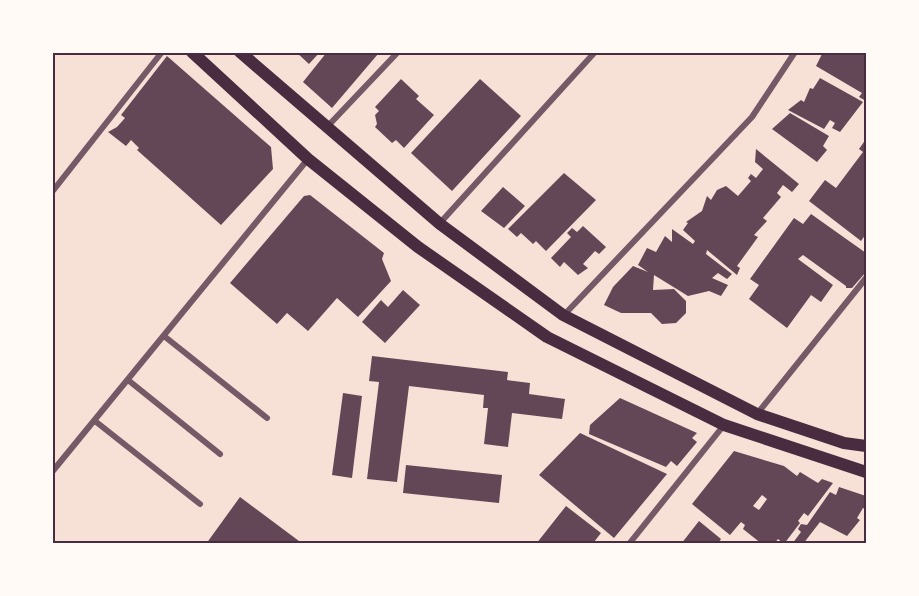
<svg xmlns="http://www.w3.org/2000/svg" width="919" height="596" font-family="'Titillium Web',sans-serif">
	<style>
		.building { fill: #644757; fill-rule: evenodd }
		.lines { fill: none; stroke-linecap: round; stroke-linejoin: round }
		.minor { stroke: #755966; stroke-width: 6 }
		.secondary { stroke: #4a2c40; stroke-width: 12 }
		.neatline { fill: none; stroke: #4a2c40; stroke-width: 2 }
	</style>
	<rect width="100%" height="100%" fill="#f7e1d7"/>
	<path class="building" d="M296,52H320L309,64Z
		M327,52L378,54L332,108L303,82Z
		M823,52H866V101L859,97L862,93L816,66Z
		M167,56L271,147L273,169L221,225L137,150L139,148L131,140L126,146L108,132L117,127L125,118L121,115Z
		M820,78L863,102L840,132L832,128L835,123L830,120L824,129L788,110L801,100L804,102L810,88L813,89Z
		M401,79L419,96L416,99L434,115L404,148L396,140L392,143L375,127L377,124L375,115L379,111L375,107Z
		M480,79L521,116L452,191L411,153Z
		M790,113L829,136L823,146L827,150L817,162L772,129Z
		M866,139V234L861,241L809,201L825,180L836,188L863,152L859,149Z
		M756,149L799,184L792,192L783,185L777,193L781,197L763,218L767,221L754,235L758,237L737,266L740,268L737,275L707,250L706,254L732,274L727,279L718,273L712,278L728,285L721,296L709,291L688,296L654,275L653,290L674,289L686,301V313L676,323L662,324L651,313H621L604,305L613,287L633,266L648,272L638,265L647,248L656,252L665,236L672,242V229L693,244L695,241L683,230L688,223L686,222L702,211L707,196L711,200L717,190L726,186L738,196L751,181L748,178L751,174L756,178L763,169L755,162Z
		M564,173L596,200L546,251L536,241L533,244L521,233L517,237L508,229Z
		M503,187L525,206L504,228L481,211Z
		M310,195L384,253L382,259L391,281L358,317L337,298L308,331L287,313L277,324L230,283L304,196Z
		M811,214L866,253L864,271L866,272L852,288H846V286L803,255L798,259L833,285L821,302L811,295L787,328L749,299L759,285L750,279L794,218L803,224Z
		M583,226L606,247L599,254L595,251L583,264L588,268L578,275L564,262L560,267L551,258L571,237L567,233L572,228L577,232Z
		M403,290L420,305L385,343L362,322L381,300L388,307Z
		M372,356L508,372L507,380L530,383L529,394L565,399L562,419L512,413L508,447L484,444L488,408H483L484,395L409,386L397,482L367,479L379,382L369,381Z
		M343,393L362,396L352,478L332,475Z
		M620,398L697,433L692,438L697,442L677,466L671,461L666,467L589,434L590,425Z
		M580,433L667,474L614,538L539,475Z
		M734,451L784,466L797,476L800,472L818,483L822,479L833,483L808,516L804,513L798,521L800,523L784,544L778,539L774,544H762L743,529L745,525L741,522L730,535L692,504ZM762,495L767,499L759,510L753,506Z
		M406,465L502,475L499,503L403,493Z
		M839,487L866,496V509L863,508L857,518L860,520L847,536L820,522L803,544H792L801,532L798,529L801,524L807,525L830,492L836,495Z
		M240,497L303,544H206Z
		M566,506L601,533L594,542L595,544H536Z
		M699,521L721,539L718,544H681Z"/>
	<g class="lines">
		<path class="minor" d="M326,128L398,52
			M52,192L162,52
			M440,223L595,52
			M564,315L752,117L795,52
			M164,336L267,418
			M128,380L220,454
			M757,414L866,278
			M95,421L200,504
			M52,472L308,159
			M629,544L724,425"/>
		<path class="secondary" d="M192,52L308,159L418,247L547,337L724,425L866,472
			M240,52L440,224L563,315L757,414L844,443L866,446"/>
	</g>
	<rect width="919" height="596" fill="none" stroke="#fffaf5" stroke-width="108"/>
	<rect x="54" y="54" width="811" height="488" class="neatline"/>
</svg>
